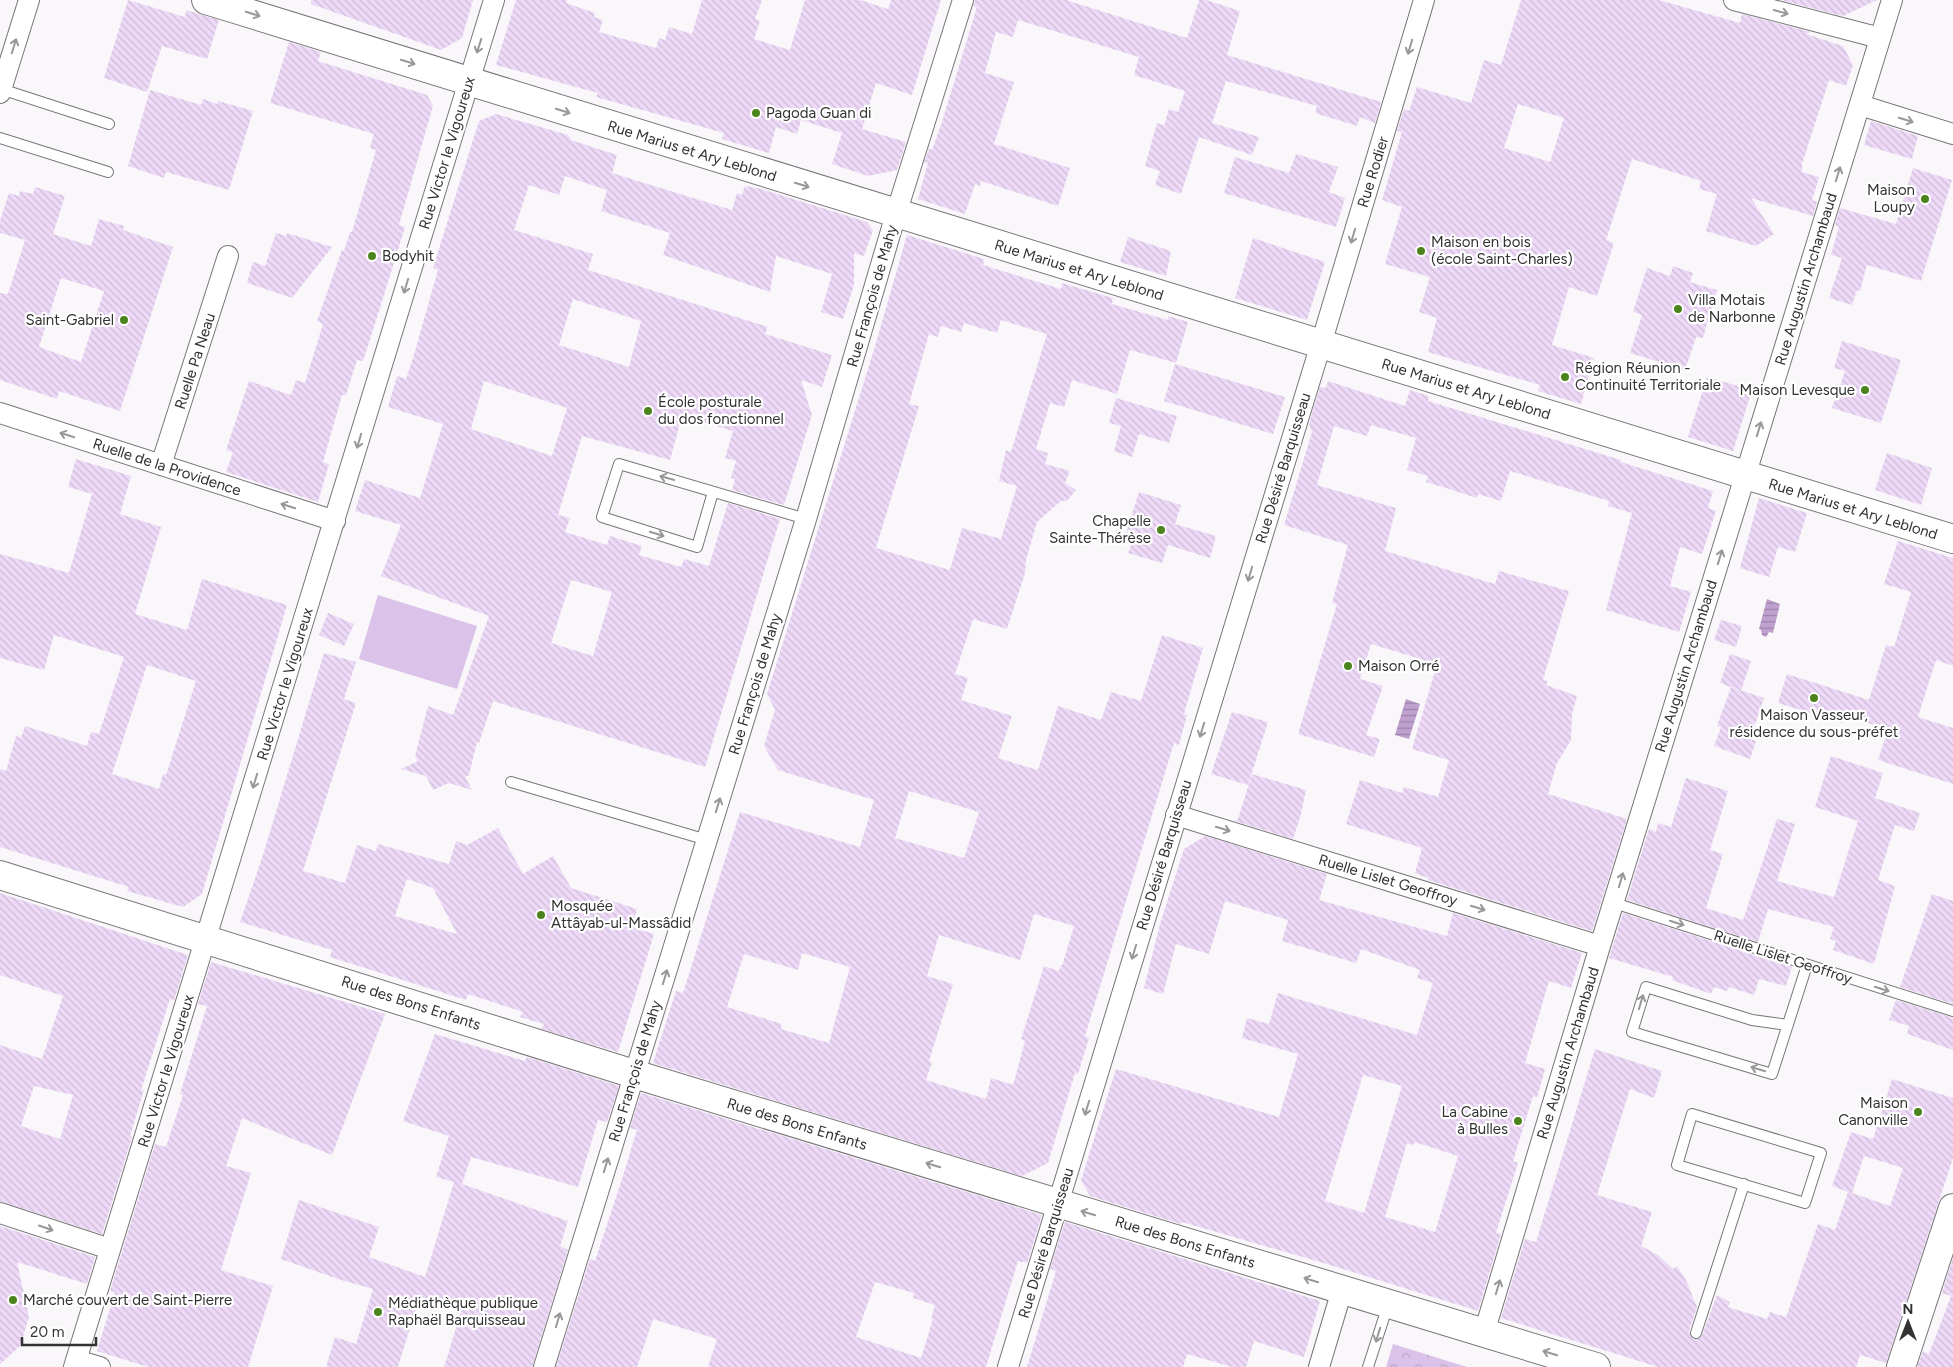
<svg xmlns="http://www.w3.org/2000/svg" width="1953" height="1367" font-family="Figtree,sans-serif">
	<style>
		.park { fill: url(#park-crowns) }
		.pitch { fill: #dbc2e9 }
		.water { fill: url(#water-rules) }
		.building { fill: url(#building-back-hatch); fill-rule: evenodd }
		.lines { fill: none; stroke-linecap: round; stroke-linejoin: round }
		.lane-casing { stroke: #787679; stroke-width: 12 }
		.street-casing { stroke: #787679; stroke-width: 22 }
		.secondary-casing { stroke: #787679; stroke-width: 30 }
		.lane { stroke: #fff; stroke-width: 10 }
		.street { stroke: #fff; stroke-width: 20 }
		.secondary { stroke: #fff; stroke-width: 28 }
		.oneway { stroke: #999899 }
		.poi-dot { fill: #4b831c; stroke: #fff; stroke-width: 2 }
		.labels { text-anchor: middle; stroke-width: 4.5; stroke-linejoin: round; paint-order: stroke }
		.poi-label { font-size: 15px; fill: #333233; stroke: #fff; text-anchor: start }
		.street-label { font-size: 15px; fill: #333233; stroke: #fff }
	</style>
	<defs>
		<pattern id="park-crowns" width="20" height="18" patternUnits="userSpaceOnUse" patternTransform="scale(1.25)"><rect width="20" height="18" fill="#dbc2e9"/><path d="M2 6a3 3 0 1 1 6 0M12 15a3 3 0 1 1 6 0" fill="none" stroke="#bca7c8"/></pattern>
		<pattern id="water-rules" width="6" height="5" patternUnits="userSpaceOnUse" patternTransform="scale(1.25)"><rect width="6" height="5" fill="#bfa0cf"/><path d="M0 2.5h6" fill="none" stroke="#9c83a9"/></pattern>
		<pattern id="building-back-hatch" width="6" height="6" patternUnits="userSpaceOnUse" patternTransform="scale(1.25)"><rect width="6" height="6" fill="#eedaf8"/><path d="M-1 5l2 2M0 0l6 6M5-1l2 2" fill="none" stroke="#cdbcd5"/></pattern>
	</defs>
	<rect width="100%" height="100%" fill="#f9f7fa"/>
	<path class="park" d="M1393,1344L1467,1367H1386Z"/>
	<path class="pitch" d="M378,595L477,626L457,689L359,659Z"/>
	<path class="water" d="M1767,599L1780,604L1773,633L1769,632L1766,637L1762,635L1761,630L1759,629Z
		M1406,699L1420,704L1409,739L1395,735Z"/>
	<path class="building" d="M128,0L185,17L186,10L219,20L207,59L162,46L147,92L104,78Z
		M311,0H473L462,38L441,50L311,4Z
		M516,0H567L566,3L595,13L594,17L603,20L599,32L656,48L659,38L665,40L669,27L692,34L702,0H762L755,19L760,21L754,39L790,50L805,0H860L888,9L891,0H941L912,95L876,83L862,129L906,142L897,170L868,176L832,164L842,133L801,120L797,134L776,127L769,153L722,139L724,133L596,97L598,93L496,65Z
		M975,0H1066L1187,38L1199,0H1206L1240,11L1227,55L1381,102L1375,123L1360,117L1357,126L1315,113L1317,106L1226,81L1212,123L1259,137L1252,155L1199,137L1181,194L1155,185L1160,171L1145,166L1157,123L1173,129L1164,126L1169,109L1178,112L1185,91L1134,75L1139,57L1018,20L1013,37L996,32L985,73L1014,82L994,144L1070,168L1058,206L981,181L980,186L975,184L965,214L918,199L928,162L924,163L929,149L932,150L942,122L977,7L973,6Z
		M1521,0H1659L1740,23L1742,14L1810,32L1806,34L1843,46L1853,65L1846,86L1829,80L1802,164V172L1819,177L1812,200L1817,202L1813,216L1751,198L1774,234L1756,246L1706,231L1717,194L1699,189L1701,181L1632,159L1606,240L1614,243L1597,296L1569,287L1552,345L1594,358L1581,404L1538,391L1540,385L1428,352L1437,318L1419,312L1430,277L1385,264L1402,207L1382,200L1402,132L1397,131L1404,109L1409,111L1417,87L1471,103L1484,60L1501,65ZM1518,104L1564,118L1550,162L1504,148Z
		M1781,0H1877L1843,16Z
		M289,42L321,52L318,61L427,95L433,106L399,225L405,227L380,308L363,361L357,360L346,395H342L323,462L329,464L318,502L226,472L233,452L226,450L249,381L291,395L296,380L305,383L323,324L317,321L342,250L344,251L350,232H352L376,150L370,148L374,134L270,103Z
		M150,90L201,105L203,99L217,104L218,101L253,111L229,190L166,172L164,178L128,166Z
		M496,114L568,135L571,140L617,155L611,177L612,173L732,210L737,193L742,195L745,186L761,189L867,222L873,230L864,256L854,253V285L843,319L821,312L832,274L776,256L770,292L663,255L670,233L601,211L607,190L565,176L559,195L529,185L514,230L593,254L588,270L768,327L765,334L832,355L822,387L801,380L812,415L784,505L732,490L735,479L731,478L736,461L725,458L733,431L682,416L670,460L582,436L558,515L570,518L565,532L607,545L610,536L642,546L639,555L681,567L684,559L709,566L728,503L780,519L705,767L493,701L479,743L477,742L469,775L465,777L472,790L449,783L433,790L426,776L401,769L418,761L415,756L428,706L453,715L489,616L381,576L401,525L355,511L365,480L420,498L443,424L388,407L397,376L406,379L413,358L438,270L433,268L479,121ZM573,299L641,321L629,367L559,345ZM484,381L567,408L552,456L471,429ZM571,580L612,592L593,656L551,643Z
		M1871,121L1918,136L1912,159L1864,145Z
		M1296,154L1338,167L1329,192L1345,198L1336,227L1224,193L1235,157L1289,173Z
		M1913,168L1952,180L1921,281L1867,265L1860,291L1857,290L1852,305L1829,298L1842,258L1831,255L1839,227L1835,225L1840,208L1896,224Z
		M35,187L65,196L53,234L91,246L99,219L124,226L123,230L173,247L120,411L59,391L57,399L0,380V293L8,294L25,240L0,233V221L9,193L19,196L20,191L33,194ZM61,278L104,291L81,362L39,347Z
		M276,233L286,236L287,233L332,247L292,298L247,283L253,262L265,266Z
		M907,235L984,259L983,265L1061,289L1062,283L1113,298L1112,304L1168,320V316L1188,322L1176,363L1130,350L1117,394L1072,380L1064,407L1050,403L1036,449L1048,453L1045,464L1070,471L1065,483L1076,490L1067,501H1061L1037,522L1026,560L1025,573L1007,629L973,619L955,674L968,678L961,700L1012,716L998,758L1038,770L1058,706L1101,720L1111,692L1141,701L1162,635L1203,648L1184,714L1187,715L1179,745L1174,743L1085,1036L1089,1038L1078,1074L1075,1073L1048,1163L1022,1176L653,1063L676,991L683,993L740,812L860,847L874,800L778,770L764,746L775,710L767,694L876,343ZM1001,320L1047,334L1011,452L1006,450L999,481L1017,486L1001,539L962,528L950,570L876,548L919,406L909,404L929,334L938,337L941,326L961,332L964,323L997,333ZM909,791L979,812L964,858L895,838ZM1034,914L1074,926L1062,966L1061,965L1059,971L1044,966L1021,1039L1025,1041L1013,1085L991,1078L986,1099L926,1080L932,1062L929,1061L953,984L927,976L939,935L1020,960ZM802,953L850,967L829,1043L781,1029L782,1024L727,1007L744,954L798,970Z
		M1128,237L1171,251L1166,276L1120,262Z
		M1253,238L1325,262L1307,320L1235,298Z
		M1673,266L1693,273L1690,282L1717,290L1703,338L1696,337L1685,370L1630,353L1642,315L1633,312L1647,268L1670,276Z
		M1842,341L1901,360L1881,423L1832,408L1845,371L1834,368Z
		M1175,364L1285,397L1273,434L1164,401Z
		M1707,377L1752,390L1733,451L1688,437Z
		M1328,381L1405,406L1410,390L1429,396L1428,401L1621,460V462L1713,491L1708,508L1716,511L1702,554L1680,547L1670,586L1691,592L1679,632L1606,610L1632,513L1608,506L1609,501L1510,471L1501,501L1478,494L1477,498L1446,488L1426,482L1428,476L1407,470L1416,438L1371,425L1367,436L1334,426L1317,485L1396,508L1385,551L1495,584L1499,571L1569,591L1543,680L1548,681L1546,685L1577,696L1572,714L1571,740L1557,763L1548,794L1627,819L1592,931L1428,880V878L1415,873L1422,848L1346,824L1360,780L1402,793L1404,787L1438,797L1449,760L1412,749L1437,664L1371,644L1360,679L1383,686L1366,735L1380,739L1374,757L1298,734L1337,604L1332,603L1348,545L1284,525L1312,432L1309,424L1320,387L1326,388Z
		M1116,398L1177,416L1169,443L1139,434L1132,457L1114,451L1121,426L1109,423Z
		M1887,453L1932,468L1921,505L1875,490Z
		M76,459L131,476L120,514L161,527L135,614L187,630L202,579L287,605L202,894L183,907L127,891L129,887L0,847V769L6,771L16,736L21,738L25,726L87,746L91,732L99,734L124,657L54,635L44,670L0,658V554L69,573L92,494L68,487ZM147,665L196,681L166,775L163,774L159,789L112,774Z
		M1139,492L1181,505L1175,524L1216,536L1210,558L1168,545L1162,563L1128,553L1131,545L1123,543Z
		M1759,498L1807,513L1795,552L1778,547L1769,577L1740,568Z
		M1898,541L1953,558V666L1936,660L1918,717L1953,728V784L1878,760L1888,729L1844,716L1842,723L1778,703L1787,674L1869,700L1886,645L1894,647L1911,592L1884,584Z
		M328,613L354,624L344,646L319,635Z
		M1721,620L1742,626L1736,647L1714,640Z
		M324,653L356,662L344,699L356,703L303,871L345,883L357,845L376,851L378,844L449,864L456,841L467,845L498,828L523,874L553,856L571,888L637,909L632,927L654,934L618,1052L541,1029L544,1024L520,1017L523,1012L468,994L466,1000L330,957L332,950L240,922L262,858ZM407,879L433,888L457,934L395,916Z
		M1730,654L1751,661L1741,691L1720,683Z
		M1731,687L1764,698L1750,739L1756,741L1750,759L1714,746L1721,727L1717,726Z
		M1232,712L1268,722L1248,785L1211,774Z
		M1831,756L1883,773L1875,798L1920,813L1914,831L1895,825L1878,880L1895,886L1874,964L1833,950L1836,941L1830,939L1834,927L1768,909L1758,942L1627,900L1649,829L1656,832L1658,823L1671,827L1686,778L1728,791L1710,850L1723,854L1706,908L1743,920L1777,819L1795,824L1777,881L1834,897L1858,821L1815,807Z
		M1252,774L1306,790L1301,814L1293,839L1235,821L1238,819Z
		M1205,836L1327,874L1319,900L1447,936L1453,913L1582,953L1571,988L1549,981L1525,1063L1545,1069L1537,1098L1533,1096L1513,1161L1518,1163L1496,1233L1501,1234L1478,1311L1330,1265L1182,1222L1181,1224L1090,1196L1081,1180L1116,1069L1279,1117L1298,1054L1242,1038L1247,1018L1269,1024L1278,993L1417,1035L1433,983L1417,978L1420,970L1361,949L1356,963L1282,941L1288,920L1225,901L1209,954L1176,944L1163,994L1144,988L1160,924L1184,849ZM1363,1075L1402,1086L1364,1213L1325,1201ZM1415,1142L1458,1156L1435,1232L1385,1217L1407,1143L1413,1145Z
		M0,893L188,955L174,1000L170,999L141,1090H144L130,1136L132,1137L102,1234L0,1201V1045L42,1059L63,996L0,975ZM34,1086L73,1095L60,1139L21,1126Z
		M1932,894L1953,901V1004L1900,987Z
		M1623,913L1792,967L1786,986L1759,979L1754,995L1729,987L1727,991L1714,987L1711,994L1672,980L1673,977L1609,958Z
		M211,962L385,1014L332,1155L242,1118L226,1166L251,1173L221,1270L273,1286L248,1367H148L97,1351L115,1292L110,1291L155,1144L166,1147L183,1095L180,1094L207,1006L198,1004Z
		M1896,1000L1953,1018V1050L1907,1034L1909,1026L1889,1020Z
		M435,1034L525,1061L527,1057L619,1086L607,1122L598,1120L578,1187L471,1157L462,1184L568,1221L560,1246L568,1250L532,1367H444L461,1312L419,1299L398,1367H326L335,1337L356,1344L373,1289L338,1279L281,1259L299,1200L379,1227L369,1257L425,1277L454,1182L436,1177L449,1136L403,1121Z
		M1595,1049L1662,1071L1654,1098L1630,1089L1597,1195L1652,1212L1641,1246L1658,1255L1673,1269L1677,1266L1685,1278L1697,1307L1689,1331L1691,1337L1694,1340L1702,1336L1717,1295L1730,1302L1728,1307L1767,1319L1770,1312L1786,1317L1818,1224L1835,1230L1848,1192L1832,1186L1851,1132L1873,1139L1892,1079L1953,1098V1158L1886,1363L1860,1355L1856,1367H1658L1501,1318L1525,1239L1536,1242ZM1864,1156L1903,1168L1890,1206L1852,1193Z
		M641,1093L1042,1215L1027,1263L1018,1261L986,1367H708L717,1339L653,1319L637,1367H556L590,1259L595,1261L622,1179L637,1130L630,1128ZM875,1282L914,1293L913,1298L935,1305L931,1319H933L921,1358L856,1337Z
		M1065,1222L1320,1301L1304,1357L1254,1341L1246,1367H1232L1187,1354L1183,1367H1027L1056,1271L1050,1269Z
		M0,1226L95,1257L87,1284L17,1262L29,1317L20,1346L0,1364Z
		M1953,1258V1367H1917L1923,1351L1929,1354L1951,1296L1942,1293Z"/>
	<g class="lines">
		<g class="lane-casing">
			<path id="lane" d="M1,89L109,124
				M0,138L108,172
				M713,492L697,547L602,517L619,464L806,519
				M511,782L707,840
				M1614,903L1953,1011
				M1788,1025L1752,1020L1646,987L1632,1032L1772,1074L1807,965
				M1692,1114L1821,1153L1805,1203L1677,1165Z
				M1696,1333L1744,1184
				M1368,1367L1388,1305"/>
		</g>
		<g class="street-casing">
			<path id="street" d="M1734,0L1880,38
				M0,93L29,0
				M1860,105L1953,134
				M0,413L335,521
				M161,465L228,256
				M1176,815L1600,946
				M0,1213L110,1249
				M1484,1333L1600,946L1892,0
				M76,1360L100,1367
				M74,1367L494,0
				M544,1367L806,519L896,214L963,0
				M1008,1367L1321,344L1424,0
				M1319,1367L1342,1290"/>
		</g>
		<g class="secondary-casing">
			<path id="secondary" d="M206,0L1953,539
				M0,875L634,1074L1596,1367
				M1901,1367L1953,1208"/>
		</g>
		<use href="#lane" class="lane"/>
		<use href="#street" class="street"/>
		<use href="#secondary" class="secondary"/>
	</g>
	<defs><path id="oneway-shaft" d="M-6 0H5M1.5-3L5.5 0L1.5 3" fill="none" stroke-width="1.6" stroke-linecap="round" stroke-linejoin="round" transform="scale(1.25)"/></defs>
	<g class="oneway">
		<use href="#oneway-shaft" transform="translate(1781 12) rotate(15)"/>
		<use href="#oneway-shaft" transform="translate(253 14) rotate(17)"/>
		<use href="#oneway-shaft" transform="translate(14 46) rotate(-73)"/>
		<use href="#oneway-shaft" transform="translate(479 46) rotate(108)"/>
		<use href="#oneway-shaft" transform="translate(1410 47) rotate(107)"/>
		<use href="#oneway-shaft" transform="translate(408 62) rotate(17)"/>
		<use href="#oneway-shaft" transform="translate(563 111) rotate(17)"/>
		<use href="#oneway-shaft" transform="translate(1906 120) rotate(17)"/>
		<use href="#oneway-shaft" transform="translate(1838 174) rotate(-73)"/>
		<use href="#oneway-shaft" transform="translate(802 185) rotate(17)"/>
		<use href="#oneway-shaft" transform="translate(1353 236) rotate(107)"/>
		<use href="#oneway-shaft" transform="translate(406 286) rotate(107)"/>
		<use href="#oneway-shaft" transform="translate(1759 429) rotate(-73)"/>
		<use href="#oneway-shaft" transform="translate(67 435) rotate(-162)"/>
		<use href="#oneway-shaft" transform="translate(359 441) rotate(107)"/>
		<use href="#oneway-shaft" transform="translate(667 478) rotate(-164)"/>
		<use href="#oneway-shaft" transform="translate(288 506) rotate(-162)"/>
		<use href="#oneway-shaft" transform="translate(657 534) rotate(17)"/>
		<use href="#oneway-shaft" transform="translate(1720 557) rotate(-73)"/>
		<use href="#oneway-shaft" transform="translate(1250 574) rotate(107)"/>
		<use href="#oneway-shaft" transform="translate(1202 730) rotate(107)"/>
		<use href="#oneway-shaft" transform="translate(255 781) rotate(107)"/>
		<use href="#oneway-shaft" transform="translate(718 805) rotate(-73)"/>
		<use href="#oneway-shaft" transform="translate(1223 829) rotate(17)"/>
		<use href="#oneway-shaft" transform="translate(1621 880) rotate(-73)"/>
		<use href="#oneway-shaft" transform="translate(1478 908) rotate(17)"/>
		<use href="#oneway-shaft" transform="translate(1677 923) rotate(18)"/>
		<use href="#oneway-shaft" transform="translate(1134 952) rotate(107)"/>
		<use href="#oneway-shaft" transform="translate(665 977) rotate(-73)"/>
		<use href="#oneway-shaft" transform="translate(1882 989) rotate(18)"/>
		<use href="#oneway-shaft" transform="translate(1641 1002) rotate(-73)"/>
		<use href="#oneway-shaft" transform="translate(1758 1069) rotate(-163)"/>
		<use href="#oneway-shaft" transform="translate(1087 1108) rotate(107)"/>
		<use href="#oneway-shaft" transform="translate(606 1165) rotate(-73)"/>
		<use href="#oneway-shaft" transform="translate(933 1165) rotate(-163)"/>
		<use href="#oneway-shaft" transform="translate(1088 1213) rotate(-163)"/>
		<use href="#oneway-shaft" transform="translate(46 1228) rotate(19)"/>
		<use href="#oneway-shaft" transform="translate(1311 1280) rotate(-163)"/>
		<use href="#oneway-shaft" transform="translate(1498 1287) rotate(-73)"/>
		<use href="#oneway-shaft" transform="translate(558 1320) rotate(-73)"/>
		<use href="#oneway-shaft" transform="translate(1378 1335) rotate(107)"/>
		<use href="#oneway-shaft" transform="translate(1550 1353) rotate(-163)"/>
	</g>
	<g class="poi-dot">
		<circle cx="756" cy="113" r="5"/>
		<circle cx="1925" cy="199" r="5"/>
		<circle cx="1421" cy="251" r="5"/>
		<circle cx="372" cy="256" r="5"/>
		<circle cx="1678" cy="309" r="5"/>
		<circle cx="124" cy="320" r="5"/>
		<circle cx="1565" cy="377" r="5"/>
		<circle cx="1865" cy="390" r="5"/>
		<circle cx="648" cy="411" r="5"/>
		<circle cx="1161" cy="530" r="5"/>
		<circle cx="1348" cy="666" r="5"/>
		<circle cx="1814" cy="698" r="5"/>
		<circle cx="541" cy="915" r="5"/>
		<circle cx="1918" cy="1112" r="5"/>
		<circle cx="1518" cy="1121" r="5"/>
		<circle cx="13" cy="1300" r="5"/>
		<circle cx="378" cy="1312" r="5"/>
	</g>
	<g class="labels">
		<g class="poi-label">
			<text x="766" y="118">Pagoda Guan di</text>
			<text x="1915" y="195" text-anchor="end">Maison<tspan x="1915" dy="17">Loupy</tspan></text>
			<text x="1431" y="247">Maison en bois<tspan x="1431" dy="17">(école Saint-Charles)</tspan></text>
			<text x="382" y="261">Bodyhit</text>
			<text x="1688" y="305">Villa Motais<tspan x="1688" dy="17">de Narbonne</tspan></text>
			<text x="114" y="325" text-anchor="end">Saint-Gabriel</text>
			<text x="1575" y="373">Région Réunion -<tspan x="1575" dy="17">Continuité Territoriale</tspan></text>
			<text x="1855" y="395" text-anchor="end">Maison Levesque</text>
			<text x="658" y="407">École posturale<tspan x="658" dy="17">du dos fonctionnel</tspan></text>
			<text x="1151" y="526" text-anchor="end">Chapelle<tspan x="1151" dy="17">Sainte-Thérèse</tspan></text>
			<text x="1358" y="671">Maison Orré</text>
			<text x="1814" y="720" text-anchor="middle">Maison Vasseur,<tspan x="1814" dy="17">résidence du sous-préfet</tspan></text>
			<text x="551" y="911">Mosquée<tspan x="551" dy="17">Attâyab-ul-Massâdid</tspan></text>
			<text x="1908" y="1108" text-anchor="end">Maison<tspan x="1908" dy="17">Canonville</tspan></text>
			<text x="1508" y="1117" text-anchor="end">La Cabine<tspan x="1508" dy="17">à Bulles</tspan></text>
			<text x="23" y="1305">Marché couvert de Saint-Pierre</text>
			<text x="388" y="1308">Médiathèque publique<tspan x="388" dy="17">Raphaël Barquisseau</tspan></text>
		</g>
		<g class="street-label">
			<text transform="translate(692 151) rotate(17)" y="5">Rue Marius et Ary Leblond</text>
			<text transform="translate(447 153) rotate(-73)" y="5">Rue Victor le Vigoureux</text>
			<text transform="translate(1373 172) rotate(-73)" y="5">Rue Rodier</text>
			<text transform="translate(1079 270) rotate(17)" y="5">Rue Marius et Ary Leblond</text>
			<text transform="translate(1806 279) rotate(-73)" y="5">Rue Augustin Archambaud</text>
			<text transform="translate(872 296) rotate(-74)" y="5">Rue François de Mahy</text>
			<text transform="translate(195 361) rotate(-72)" y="5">Ruelle Pa Neau</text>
			<text transform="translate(1466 389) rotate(17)" y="5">Rue Marius et Ary Leblond</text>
			<text transform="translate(167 467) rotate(18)" y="5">Ruelle de la Providence</text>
			<text transform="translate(1283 468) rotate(-73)" y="5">Rue Désiré Barquisseau</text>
			<text transform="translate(1853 509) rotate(17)" y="5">Rue Marius et Ary Leblond</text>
			<text transform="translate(1686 666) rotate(-73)" y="5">Rue Augustin Archambaud</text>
			<text transform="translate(285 684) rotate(-73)" y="5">Rue Victor le Vigoureux</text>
			<text transform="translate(755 684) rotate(-73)" y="5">Rue François de Mahy</text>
			<text transform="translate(1164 855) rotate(-73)" y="5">Rue Désiré Barquisseau</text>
			<text transform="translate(1388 880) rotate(17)" y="5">Ruelle Lislet Geoffroy</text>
			<text transform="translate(1783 957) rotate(18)" y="5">Ruelle Lislet Geoffroy</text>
			<text transform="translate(411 1003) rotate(18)" y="5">Rue des Bons Enfants</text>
			<text transform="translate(1568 1053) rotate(-73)" y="5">Rue Augustin Archambaud</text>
			<text transform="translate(166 1071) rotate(-73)" y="5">Rue Victor le Vigoureux</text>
			<text transform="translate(635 1071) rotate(-73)" y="5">Rue François de Mahy</text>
			<text transform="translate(797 1124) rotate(17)" y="5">Rue des Bons Enfants</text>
			<text transform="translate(1185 1242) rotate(17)" y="5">Rue des Bons Enfants</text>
			<text transform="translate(1046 1243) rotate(-73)" y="5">Rue Désiré Barquisseau</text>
		</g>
	</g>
	<g transform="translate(1908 1322)" stroke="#ffffff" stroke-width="4" paint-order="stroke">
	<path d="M0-4L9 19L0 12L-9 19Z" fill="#333233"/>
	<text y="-8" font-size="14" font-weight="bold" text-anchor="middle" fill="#333233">N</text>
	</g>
	<path d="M22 1337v8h74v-8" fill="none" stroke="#333233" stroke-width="2.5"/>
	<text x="30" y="1337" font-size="15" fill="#333233" stroke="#ffffff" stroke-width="4" paint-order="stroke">20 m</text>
</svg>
